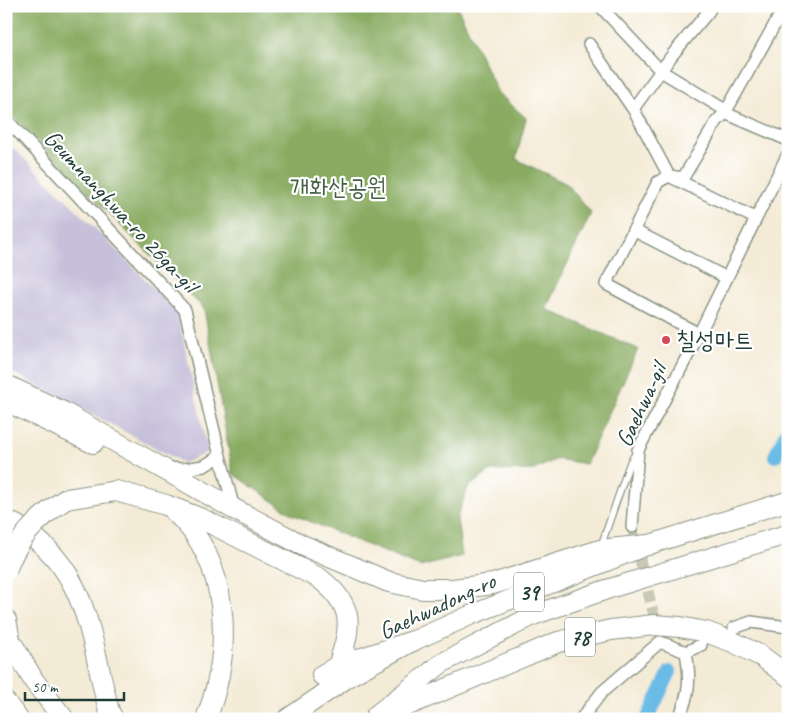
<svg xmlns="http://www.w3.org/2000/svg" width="794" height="725" font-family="Caveat,'Poor Story',sans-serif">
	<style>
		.industrial { fill: #c6c0da }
		.forest { fill: #89ac62; stroke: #54744b }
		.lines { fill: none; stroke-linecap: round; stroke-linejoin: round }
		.canal { stroke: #6bbbe6; stroke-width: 14 }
		.minor-tunnel { stroke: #c9c8b6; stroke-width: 11; stroke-dasharray: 11 5.5; stroke-linecap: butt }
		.service-casing { stroke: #8a9485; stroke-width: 8 }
		.minor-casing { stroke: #8a9485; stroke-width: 14 }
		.primary-casing { stroke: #8a9485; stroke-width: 21 }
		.trunk-casing { stroke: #8a9485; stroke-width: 22 }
		.service { stroke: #fff; stroke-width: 5.5 }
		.minor { stroke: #fff; stroke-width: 11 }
		.primary { stroke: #fff; stroke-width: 19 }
		.trunk { stroke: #fff; stroke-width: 20 }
		.trunk-bridge-casing { stroke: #8a9485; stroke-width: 22; stroke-linecap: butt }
		.trunk-bridge { stroke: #fff; stroke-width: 20 }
		.poi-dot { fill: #d1495b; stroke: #fff; stroke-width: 2 }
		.labels { text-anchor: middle; stroke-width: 4.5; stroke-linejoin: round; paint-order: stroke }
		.shield { fill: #fff; stroke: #627771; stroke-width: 1 }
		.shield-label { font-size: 22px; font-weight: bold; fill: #1f3d34 }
		.park-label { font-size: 24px; fill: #426043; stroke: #fff }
		.street-label { font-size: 24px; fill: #1f3d34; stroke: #fff }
		.poi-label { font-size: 24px; fill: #1f3d34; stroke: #fff; text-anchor: start }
	</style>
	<rect width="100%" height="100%" fill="#fff"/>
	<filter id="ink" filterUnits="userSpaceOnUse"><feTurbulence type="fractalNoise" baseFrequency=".02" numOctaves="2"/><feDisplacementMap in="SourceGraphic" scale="10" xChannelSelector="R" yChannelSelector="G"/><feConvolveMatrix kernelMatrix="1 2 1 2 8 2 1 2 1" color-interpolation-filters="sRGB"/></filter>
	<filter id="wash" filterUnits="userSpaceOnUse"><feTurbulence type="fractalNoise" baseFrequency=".0096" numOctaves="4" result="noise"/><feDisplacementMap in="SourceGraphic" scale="20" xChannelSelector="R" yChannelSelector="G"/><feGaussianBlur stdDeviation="1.12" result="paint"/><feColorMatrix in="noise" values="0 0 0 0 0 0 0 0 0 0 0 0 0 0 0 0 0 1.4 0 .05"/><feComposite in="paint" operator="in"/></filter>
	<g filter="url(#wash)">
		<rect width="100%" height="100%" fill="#f4ebd6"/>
		<path class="industrial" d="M6,141L83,216L177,312L208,452L184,463L6,369Z"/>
		<path class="forest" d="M6,6H457L498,93L526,118L516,159L567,184L591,213L546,309L638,349L586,464L557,459L534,470L491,471L468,487L457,518L462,556L420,567L292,514L233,474L204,309L6,110Z"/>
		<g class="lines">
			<path class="canal" d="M775,456L788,429
				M647,719L670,672"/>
		</g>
	</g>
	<g filter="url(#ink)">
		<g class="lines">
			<path class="minor-tunnel" d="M632,527L657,628"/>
			<g class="service-casing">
				<path id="service" d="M601,546L630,462L635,454"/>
			</g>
			<g class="minor-casing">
				<path id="minor" d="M600,6L661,71L725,110V113L788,140
					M589,44L635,112L669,176L755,218
					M633,109L673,54L709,11L711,6
					M6,119L185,310L220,456L234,509
					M633,230L727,278
					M699,334L606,284L658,182L669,176L683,178L717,121L725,113L785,6
					M167,468L183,469L204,466L220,456
					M632,527L638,450L699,334L788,154
					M734,628L751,622L788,627
					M581,719L602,692L660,642L686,652L701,645
					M679,719C689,693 691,681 686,652"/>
			</g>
			<g class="primary-casing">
				<path id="primary" d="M376,715L442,663L534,615L608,589L788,534
					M287,719L353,674L413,641L471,615L648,545L788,501"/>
			</g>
			<g class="trunk-casing">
				<path id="trunk" d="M6,385L63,412L234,509L304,546L389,582L423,589H453L493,584L600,550L648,545
					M6,401L93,443
					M66,499L116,491L166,505L202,519L319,578C355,606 352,625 338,666
					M174,511C231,562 233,651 206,719
					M6,520C88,560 89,634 109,711L113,719
					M6,620L10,640L34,681L64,719
					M322,675L338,666L413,641
					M6,703L18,719
					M375,719L558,642L611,630L654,625L680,627L706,632L733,642L761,656L788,676"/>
			</g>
			<use href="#service" class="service"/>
			<use href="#minor" class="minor"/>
			<use href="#primary" class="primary"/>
			<use href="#trunk" class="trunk"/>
			<g class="trunk-bridge-casing">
				<path id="trunk-bridge" d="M6,571C16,539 40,516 66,499"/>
			</g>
			<use href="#trunk-bridge" class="trunk-bridge"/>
		</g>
	</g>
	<circle class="poi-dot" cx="666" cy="340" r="5"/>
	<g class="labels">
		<g class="shield">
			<rect x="514" y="572.5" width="30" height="39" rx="4"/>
			<rect x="565" y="617.5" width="30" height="39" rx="4"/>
		</g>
		<g class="shield-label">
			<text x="529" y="600">39</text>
			<text x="580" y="645">78</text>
		</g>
		<g class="park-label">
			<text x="338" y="195">개화산공원</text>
		</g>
		<g class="street-label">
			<text transform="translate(121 211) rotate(47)" y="8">Geumnanghwa-ro 26ga-gil</text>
			<text transform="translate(641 405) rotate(-65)" y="8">Gaehwa-gil</text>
			<text transform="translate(437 606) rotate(-25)" y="8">Gaehwadong-ro</text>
		</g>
		<g class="poi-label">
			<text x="676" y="348">칠성마트</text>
		</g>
	</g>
	<rect width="794" height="725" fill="none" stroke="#fff" stroke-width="25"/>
	<path d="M25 692v8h99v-8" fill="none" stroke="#1f3d34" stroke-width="2.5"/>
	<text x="32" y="692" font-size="15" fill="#1f3d34" stroke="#ffffff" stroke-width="4" paint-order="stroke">50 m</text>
</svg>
